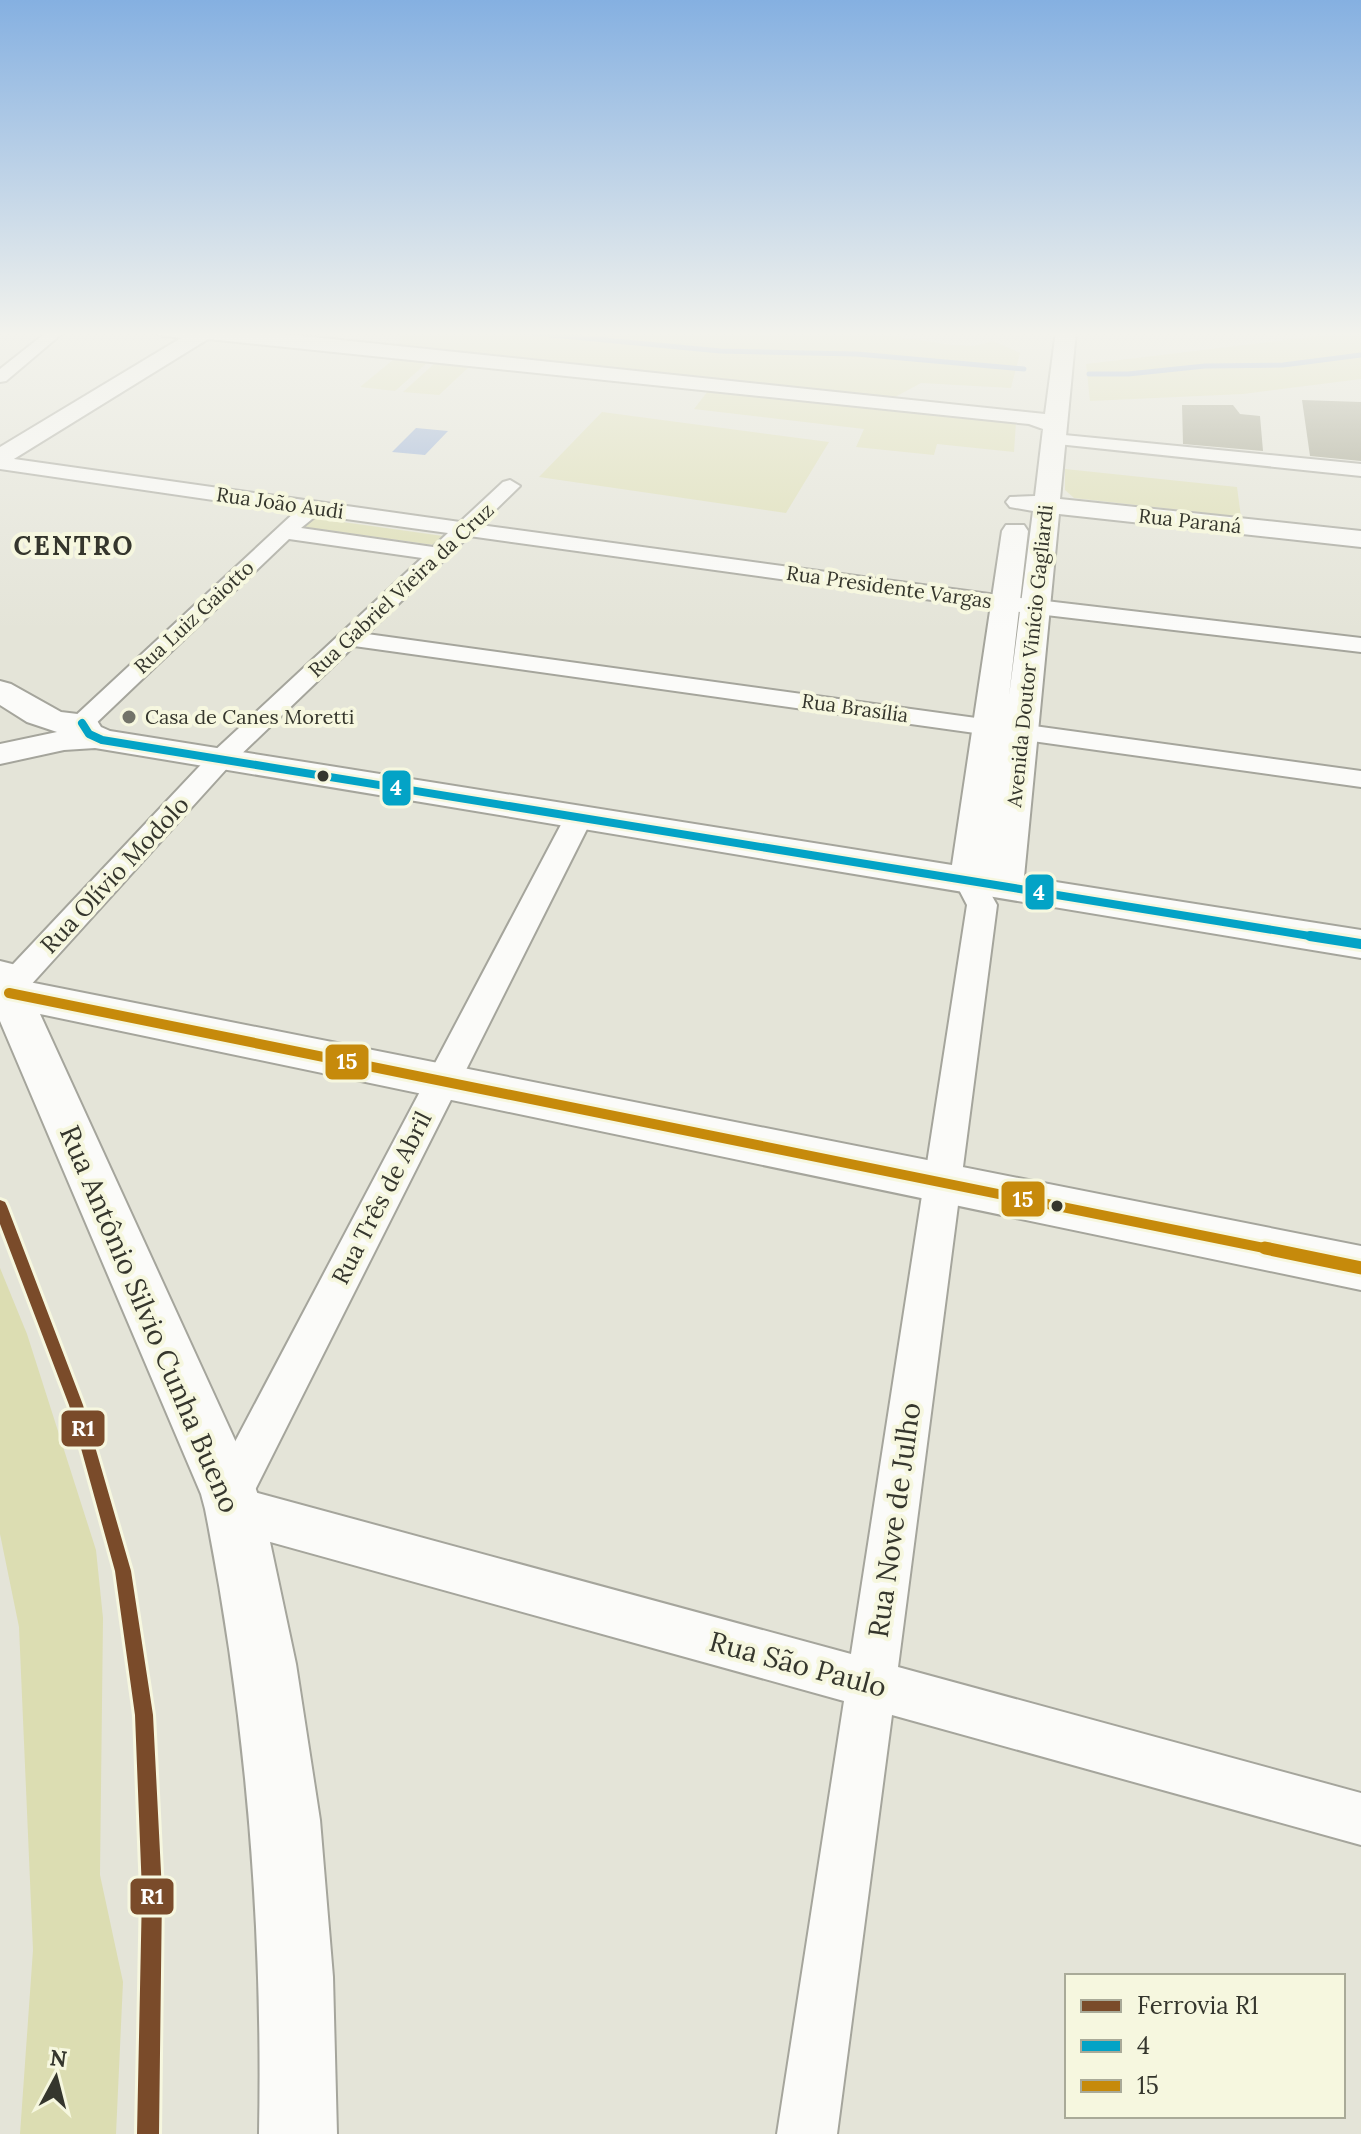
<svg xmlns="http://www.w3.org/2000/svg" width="1361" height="2134" font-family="Lora,serif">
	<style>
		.green { fill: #dcddb2 }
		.water { fill: #92abd6 }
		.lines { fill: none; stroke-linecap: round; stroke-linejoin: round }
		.stream { stroke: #92abd6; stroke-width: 5 }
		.building { fill: #9d9d87 }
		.street-casing { stroke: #a5a59c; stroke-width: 4 }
		.secondary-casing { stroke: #a5a59c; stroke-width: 4 }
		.street { fill: #fbfbf9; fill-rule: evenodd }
		.secondary { fill: #fbfbf9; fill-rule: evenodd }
		.bus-1-far1-casing { stroke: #f6f7df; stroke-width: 13 }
		.bus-1-casing { stroke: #f6f7df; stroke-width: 16 }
		.bus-2-far1-casing { stroke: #f6f7df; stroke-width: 16 }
		.bus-2-casing { stroke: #f6f7df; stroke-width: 19 }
		.bus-1-far1 { stroke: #03a3c6; stroke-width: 8 }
		.bus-1 { stroke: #03a3c6; stroke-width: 10 }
		.bus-2-far1 { stroke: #c68a0b; stroke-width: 10 }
		.bus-2 { stroke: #c68a0b; stroke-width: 13 }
		.rail-1-casing { stroke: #f6f7df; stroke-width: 6 }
		.rail-1 { fill: #7a4b2a; fill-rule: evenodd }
		.poi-dot { fill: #727369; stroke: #f6f7df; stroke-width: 3 }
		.bus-dot { fill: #35362d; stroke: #f6f7df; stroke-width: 3 }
		.labels { text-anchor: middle; stroke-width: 8; stroke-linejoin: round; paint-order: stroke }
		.far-street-label { font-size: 20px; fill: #35362d; stroke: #f6f7df }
		.far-poi-label { font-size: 20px; fill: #35362d; stroke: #f6f7df; text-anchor: start }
		.street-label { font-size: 24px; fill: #35362d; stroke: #f6f7df }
		.far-district-label { font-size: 26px; font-weight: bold; letter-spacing: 2px; fill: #35362d; stroke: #f6f7df }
		.near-street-label { font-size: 28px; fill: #35362d; stroke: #f6f7df }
		.line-badge { stroke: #f6f7df; stroke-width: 3 }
		.badge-label { font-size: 22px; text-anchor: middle; font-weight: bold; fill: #fff }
	</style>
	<rect width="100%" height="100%" fill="#e4e4d8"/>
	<path class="green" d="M402,331H860L951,345L974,346L993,341L1020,353L1011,388L921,383L895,397L398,346Z
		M1361,331V379L1243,394L1090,401L1086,364Z
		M394,359L428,362L395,391L360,387Z
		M435,363L470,366L439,395L403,392Z
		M711,387L1016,422L1014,452L937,444L934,455L856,447L864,429L694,409Z
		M602,412L829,442L786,513L539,477Z
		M1065,469L1237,487L1241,517L1074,498L1065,490Z
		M314,518L443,536H444L434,545L304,527Z
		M0,1268L27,1334L96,1550L103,1618L100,1875L123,1982L116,2134H20L33,1950L19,1627L0,1534Z"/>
	<path class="water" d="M416,428L448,431L425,455L392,452Z"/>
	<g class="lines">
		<path class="stream" d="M511,331L720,351L857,354L1024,369
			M1089,374H1128L1205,366L1283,365L1361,355"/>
	</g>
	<path class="building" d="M1302,400L1361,402V461L1310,456Z
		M1182,405H1233L1240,414L1260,416L1263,451L1183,444Z"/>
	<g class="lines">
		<g class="street-casing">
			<path id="street" d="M48,331H65L6,381L0,382V369Z
				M1054,434L1361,464V476L1048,443L1045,439L1048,435Z
				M0,457L460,522L503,482L510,480L520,486L480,525L1004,596L1361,638V652L1004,610L469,536L367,634L1361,771V787L354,646L230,765L19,998L8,1001L0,999V978L212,753L422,558L289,539L91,728H73L69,723L73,718L295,512L0,469ZM317,515L448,533L433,547L301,528Z
				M579,808L589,811L593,817L254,1492L851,1654L967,905L954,880L959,873L969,870L979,873L997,905L898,1667L1361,1793V1845L892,1715L837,2134H777L844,1701L234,1532L218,1525L208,1493L565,817L569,811Z"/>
		</g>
		<g class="secondary-casing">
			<path id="secondary" d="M156,331H255L1045,414L1056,331H1076L1060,499L1361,531V547L1059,514L1024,877L1361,930V958L95,748L64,750L0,764V744L57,732L27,722L0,705V681L11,684L61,712L94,716L101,727L110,731L952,865L1002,531L1006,525H1024L1028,531L1009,696L1033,511L1010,507L1006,502L1010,497L1035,496L1043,429L1029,424L208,339L9,462L0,464V447L181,338L159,335Z
				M0,961L16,965L24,981L1361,1246V1290L40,1014L250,1473L263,1509L296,1664L320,1820L333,1977L337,2134H259C263,1923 246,1716 205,1509L201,1494L0,1021Z"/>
		</g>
		<use href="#street" class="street"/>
		<use href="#secondary" class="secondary"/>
		<g class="bus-1-far1-casing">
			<path id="bus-1-far1" d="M82,723L89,734L102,740L1322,938"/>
		</g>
		<g class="bus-1-casing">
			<path id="bus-1" d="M1310,936L1361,944"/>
		</g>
		<g class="bus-2-far1-casing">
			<path id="bus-2-far1" d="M9,993L1274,1250"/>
		</g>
		<g class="bus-2-casing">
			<path id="bus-2" d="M1265,1248L1361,1268"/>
		</g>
		<use href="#bus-1-far1" class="bus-1-far1"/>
		<use href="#bus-1" class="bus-1"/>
		<use href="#bus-2-far1" class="bus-2-far1"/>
		<use href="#bus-2" class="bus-2"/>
		<g class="rail-1-casing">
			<path id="rail-1" d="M0,1200L5,1202L7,1206L83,1405L131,1571L153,1715L162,1892L159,2134H137L142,1892L135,1715L115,1571L69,1405L0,1224Z"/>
		</g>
		<use href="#rail-1" class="rail-1"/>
	</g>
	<linearGradient id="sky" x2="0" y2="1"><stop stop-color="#85b0e1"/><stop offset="0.53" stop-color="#f3f3ed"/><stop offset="1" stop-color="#f3f3ed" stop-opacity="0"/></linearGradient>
	<rect width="1361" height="630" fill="url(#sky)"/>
	<circle class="poi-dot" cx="129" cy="717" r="8"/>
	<g class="bus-dot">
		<circle cx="323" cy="776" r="7"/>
		<circle cx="1057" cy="1206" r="7"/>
	</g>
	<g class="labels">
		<g class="far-street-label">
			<text transform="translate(280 503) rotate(8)" y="7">Rua João Audi</text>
			<text transform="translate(1190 521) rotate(6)" y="7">Rua Paraná</text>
			<text transform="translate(889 587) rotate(8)" y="7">Rua Presidente Vargas</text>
			<text transform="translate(401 590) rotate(-43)" y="7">Rua Gabriel Vieira da Cruz</text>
			<text transform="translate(194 617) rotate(-43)" y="7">Rua Luiz Gaiotto</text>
			<text transform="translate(1030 656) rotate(-84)" y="7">Avenida Doutor Vinício Gagliardi</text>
			<text transform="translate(855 708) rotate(8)" y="7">Rua Brasília</text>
		</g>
		<g class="far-poi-label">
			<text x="145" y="724">Casa de Canes Moretti</text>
		</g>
		<g class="street-label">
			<text transform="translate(115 875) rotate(-47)" y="8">Rua Olívio Modolo</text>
			<text transform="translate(382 1198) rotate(-63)" y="8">Rua Três de Abril</text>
		</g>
		<g class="far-district-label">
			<text x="74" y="555">CENTRO</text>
		</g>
		<g class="near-street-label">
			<text transform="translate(150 1319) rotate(67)" y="10">Rua Antônio Silvio Cunha Bueno</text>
			<text transform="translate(894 1520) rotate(-82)" y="10">Rua Nove de Julho</text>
			<text transform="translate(798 1664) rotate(15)" y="10">Rua São Paulo</text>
		</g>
	</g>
	<g class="line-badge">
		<rect x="381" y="769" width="31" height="38" rx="8" fill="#03a3c6"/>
		<rect x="1024" y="873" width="31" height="38" rx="8" fill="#03a3c6"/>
		<rect x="324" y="1043" width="46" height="38" rx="8" fill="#c68a0b"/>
		<rect x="1000" y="1180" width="46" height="38" rx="8" fill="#c68a0b"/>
		<rect x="60" y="1409" width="46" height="39" rx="8" fill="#7a4b2a"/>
		<rect x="129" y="1877" width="46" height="39" rx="8" fill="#7a4b2a"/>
	</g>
	<g class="badge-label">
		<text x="396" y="795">4</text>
		<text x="1039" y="900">4</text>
		<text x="347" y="1069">15</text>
		<text x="1023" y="1207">15</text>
		<text x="83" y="1436">R1</text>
		<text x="152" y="1904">R1</text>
	</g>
	<rect x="1065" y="1974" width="280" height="144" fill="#f6f7df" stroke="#a9aa98" stroke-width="2"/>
	<rect x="1081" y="2000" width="40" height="12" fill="#7a4b2a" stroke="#a9aa98" stroke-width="2"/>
	<text x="1137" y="2014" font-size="24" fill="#35362d">Ferrovia R1</text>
	<rect x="1081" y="2040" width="40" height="12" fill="#03a3c6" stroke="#a9aa98" stroke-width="2"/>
	<text x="1137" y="2054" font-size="24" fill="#35362d">4</text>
	<rect x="1081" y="2080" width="40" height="12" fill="#c68a0b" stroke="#a9aa98" stroke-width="2"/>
	<text x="1137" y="2094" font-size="24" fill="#35362d">15</text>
	<g transform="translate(56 2078) rotate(7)" stroke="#f6f7df" stroke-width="6" paint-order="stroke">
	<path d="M0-6L14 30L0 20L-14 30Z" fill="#35362d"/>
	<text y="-12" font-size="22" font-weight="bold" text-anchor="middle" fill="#35362d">N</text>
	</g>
</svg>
